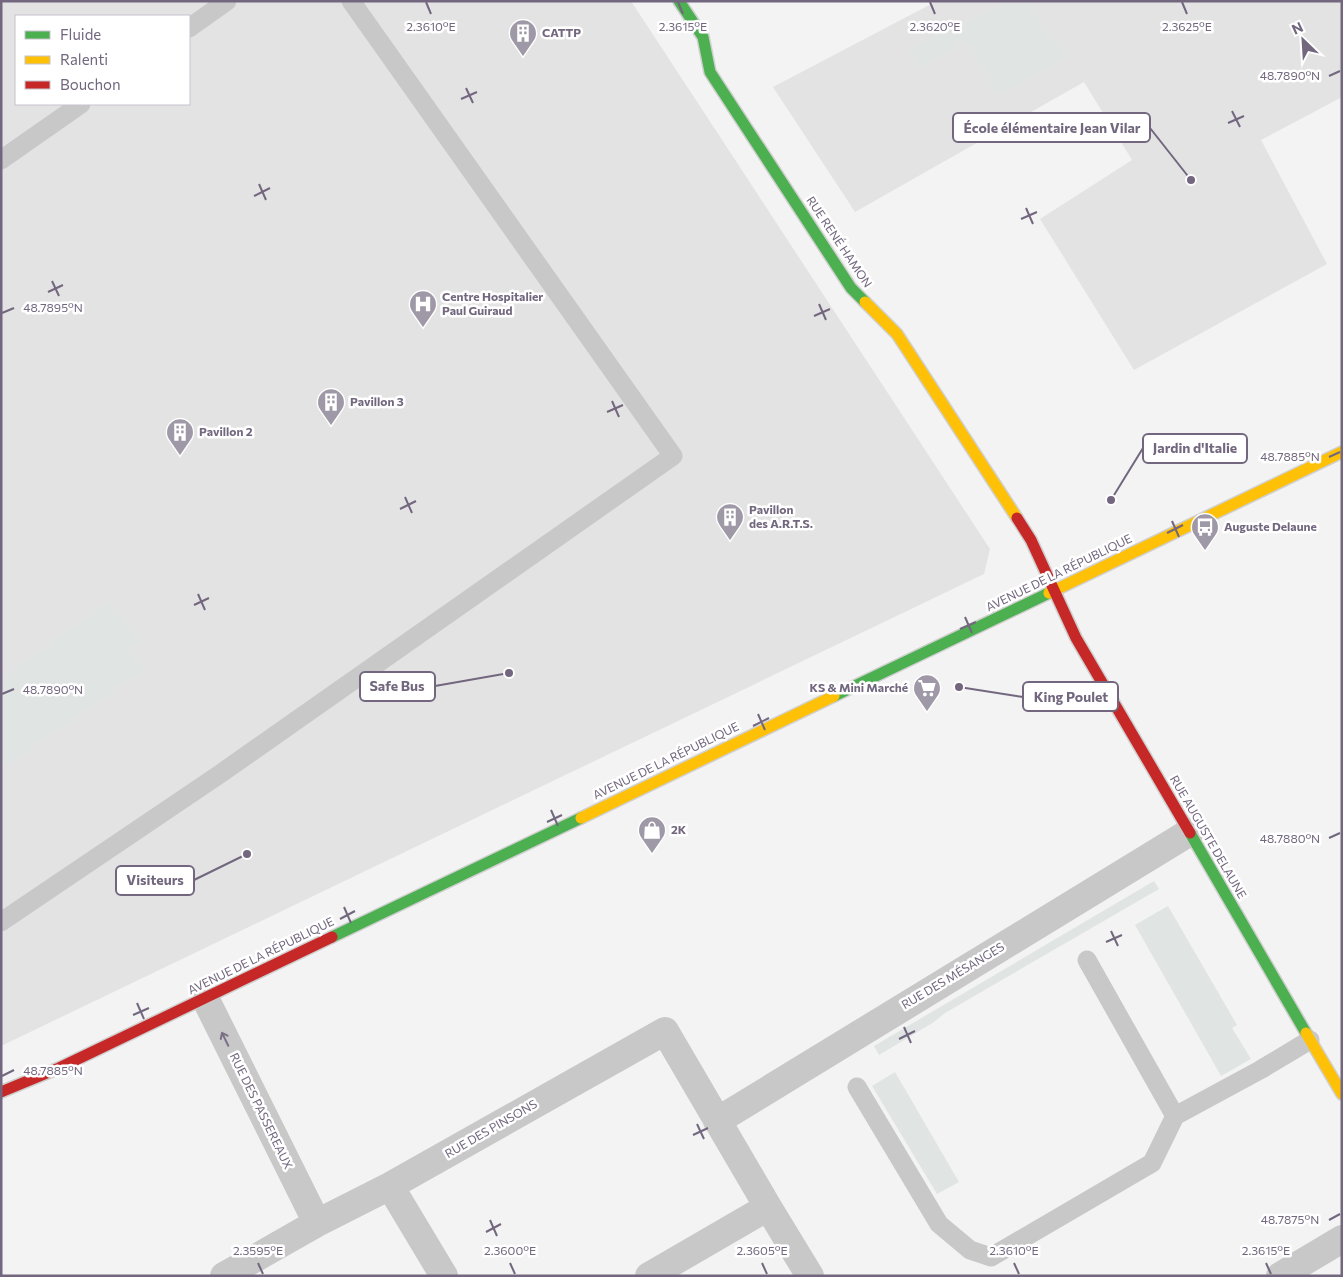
<svg xmlns="http://www.w3.org/2000/svg" width="1343" height="1277" font-family="Commissioner,sans-serif">
	<style>
		.built { fill: #e3e3e4; fill-rule: evenodd }
		.green { fill: #e0e4e3 }
		.lines { fill: none; stroke-linecap: round; stroke-linejoin: round }
		.fast-casing { stroke: #d0cfd0; stroke-width: 14 }
		.slow-casing { stroke: #d0cfd0; stroke-width: 14 }
		.jam-casing { stroke: #d0cfd0; stroke-width: 14 }
		.lane { stroke: #c8c8c9; stroke-width: 19 }
		.street { stroke: #c8c8c9; stroke-width: 28 }
		.fast { stroke: #4caf50; stroke-width: 11 }
		.slow { stroke: #ffc107; stroke-width: 11 }
		.jam { stroke: #c62828; stroke-width: 11 }
		.oneway { stroke: #7b7186 }
		.ticks { fill: none; stroke: #72677e; stroke-width: 2 }
		.labels { text-anchor: middle; stroke-width: 5; stroke-linejoin: round; paint-order: stroke }
		.poi-label { font-size: 12px; font-weight: bold; fill: #72677e; stroke: #fff; text-anchor: start }
		.street-label { font-size: 12px; fill: #72677e; stroke: #fff }
		.ticks-label { font-size: 12px; text-anchor: middle; fill: #72677e; stroke: #fff; stroke-width: 5; stroke-linejoin: round; paint-order: stroke }
		.leader { fill: none; stroke: #72677e; stroke-width: 2 }
		.callout-dot { fill: #72677e; stroke: #fff; stroke-width: 2 }
		.callout { fill: #fff; stroke: #72677e; stroke-width: 2 }
		.callout-label { font-size: 14px; text-anchor: middle; font-weight: bold; fill: #72677e }
	</style>
	<rect width="100%" height="100%" fill="#f2f3f2"/>
	<path class="built" d="M1,1H631L990,549L984,574L1,1046ZM16,16H189V104H16Z
		M937,1H1342V97L1261,140L1327,264L1134,370L1040,219L1132,160L1084,82L855,212L773,87Z"/>
	<path class="green" d="M1010,1H1026L1068,57L997,98L965,40L920,69L908,48Z
		M112,603L141,642L131,649L145,670L7,765L1,757V679L101,607Z
		M1154,881L1159,889L945,1013L934,1022L879,1055L874,1046Z
		M1168,906L1237,1025L1232,1028L1251,1059L1221,1076L1135,925Z
		M895,1072L959,1182L937,1194L872,1086Z"/>
	<g class="lines">
		<g class="fast-casing">
			<path id="fast" d="M679,1L703,37L710,72L851,288L865,302
				M834,696L1049,593
				M1190,833L1306,1033
				M332,937L581,818"/>
		</g>
		<g class="slow-casing">
			<path id="slow" d="M865,302L897,334L1017,518
				M1049,593L1342,452
				M581,818L834,696
				M1306,1033L1342,1094"/>
		</g>
		<g class="jam-casing">
			<path id="jam" d="M1017,518L1031,540L1076,638L1190,833
				M1,1092L59,1068L332,937"/>
		</g>
		<path class="lane" d="M189,28L227,1
			M1,160L81,104
			M1,922L220,774L673,456L351,1
			M1087,960L1175,1116
			M857,1087L939,1224L970,1250L991,1257L1152,1163L1175,1116L1260,1070L1310,1040"/>
		<path class="street" d="M205,998L317,1223
			M717,1121L1190,832
			M390,1186L444,1276
			M224,1276L317,1223L390,1186L665,1031L768,1207L810,1276
			M649,1276L768,1207
			M1280,1276L1342,1239"/>
		<use href="#fast" class="fast"/>
		<use href="#slow" class="slow"/>
		<use href="#jam" class="jam"/>
	</g>
	<defs><path id="oneway-shaft" d="M-6 0H5M1.5-3L5.5 0L1.5 3" fill="none" stroke-width="1.6" stroke-linecap="round" stroke-linejoin="round" transform="scale(1.25)"/></defs>
	<use class="oneway" href="#oneway-shaft" transform="translate(225 1039) rotate(-116)"/>
	<path class="ticks" d="M426,2L431,14M678,2L683,14M930,2L935,14M1182,2L1187,14M1329,76L1340,71M466,88L473,103M461,99L477,92M1232,111L1240,127M1228,123L1244,116M259,184L266,200M254,196L270,188M1026,208L1033,224M1021,219L1037,212M52,281L59,296M48,292L63,285M819,304L826,320M2,313L14,308M814,316L830,309M612,401L619,417M607,412L623,405M1329,457L1340,452M405,497L412,513M400,509L416,501M1172,521L1179,537M1167,533L1183,525M198,594L205,610M194,605L209,598M965,617L972,633M960,629L976,622M2,694L14,689M758,714L765,730M753,726L769,718M551,810L558,826M547,822L562,815M1329,838L1340,833M344,907L351,923M340,919L355,911M1111,931L1118,946M1106,942L1122,935M137,1003L144,1019M133,1015L149,1008M904,1027L911,1043M899,1039L915,1031M2,1076L14,1070M697,1124L704,1139M693,1135L708,1128M490,1220L497,1236M1329,1220L1340,1214M486,1232L501,1224M258,1263L263,1274M510,1263L515,1274M762,1263L767,1274M1014,1263L1019,1274M1266,1263L1271,1274"/>
	<defs>
		<g id="building-pin" transform="scale(1.4375)"><path d="M0 17L-7.5 6A9.5 9.5 0 1 1 7.5 6Z" fill="#9f98a7" stroke="#fff"/><path d="M-4-6H4V6H1V3H-1V6H-4ZM-2.5-4.3h1.7v1.8h-1.7ZM.8-4.3h1.7v1.8H.8ZM-2.5-1h1.7V.8h-1.7ZM.8-1h1.7V.8H.8Z" fill="#fff"/></g>
		<g id="hospital-pin" transform="scale(1.4375)"><path d="M0 17L-7.5 6A9.5 9.5 0 1 1 7.5 6Z" fill="#9f98a7" stroke="#fff"/><path d="M-5-5h3v3.5h4V-5h3V5h-3V1.5h-4V5h-3Z" fill="#fff"/></g>
		<g id="bus-pin" transform="scale(1.4375)"><path d="M0 17L-7.5 6A9.5 9.5 0 1 1 7.5 6Z" fill="#9f98a7" stroke="#fff"/><path d="M-5-6H5V4H4V6H2V4H-2V6H-4V4H-5ZM-3.5-4V0h7V-4ZM-3.5 1.2v1.5H-2V1.2ZM2 1.2v1.5H3.5V1.2Z" fill="#fff"/></g>
		<g id="supermarket-pin" transform="scale(1.4375)"><path d="M0 17L-7.5 6A9.5 9.5 0 1 1 7.5 6Z" fill="#9f98a7" stroke="#fff"/><path d="M-6-5.5h2.5l.6 2H6L4.5 2H-2.5L-4.4-4H-6ZM-1.5 3.2a1.3 1.3 0 1 0 .1 0ZM3 3.2a1.3 1.3 0 1 0 .1 0Z" fill="#fff"/></g>
		<g id="shop-pin" transform="scale(1.4375)"><path d="M0 17L-7.5 6A9.5 9.5 0 1 1 7.5 6Z" fill="#9f98a7" stroke="#fff"/><path d="M-5-2.5h2.3a2.7 3.5 0 0 1 5.4 0H5L5.5 6h-11ZM-1.5-2.5h3a1.5 2.3 0 0 0-3 0Z" fill="#fff"/></g>
	</defs>
	<g fill-rule="evenodd">
		<use href="#building-pin" x="523" y="33"/>
		<use href="#hospital-pin" x="423" y="304"/>
		<use href="#building-pin" x="331" y="402"/>
		<use href="#building-pin" x="180" y="432"/>
		<use href="#building-pin" x="730" y="517"/>
		<use href="#bus-pin" x="1205" y="527"/>
		<use href="#supermarket-pin" x="927" y="688"/>
		<use href="#shop-pin" x="652" y="830"/>
	</g>
	<g class="labels">
		<g class="poi-label">
			<text x="542" y="37">CATTP</text>
			<text x="442" y="301">Centre Hospitalier<tspan x="442" dy="14">Paul Guiraud</tspan></text>
			<text x="350" y="406">Pavillon 3</text>
			<text x="199" y="436">Pavillon 2</text>
			<text x="749" y="514">Pavillon<tspan x="749" dy="14">des A.R.T.S.</tspan></text>
			<text x="1224" y="531">Auguste Delaune</text>
			<text x="908" y="692" text-anchor="end">KS &amp; Mini Marché</text>
			<text x="671" y="834">2K</text>
		</g>
		<g class="street-label">
			<text transform="translate(839 242) rotate(56)" y="4">RUE RENÉ HAMON</text>
			<text transform="translate(1059 573) rotate(-26)" y="4">AVENUE DE LA RÉPUBLIQUE</text>
			<text transform="translate(666 761) rotate(-26)" y="4">AVENUE DE LA RÉPUBLIQUE</text>
			<text transform="translate(1208 837) rotate(60)" y="4">RUE AUGUSTE DELAUNE</text>
			<text transform="translate(261 956) rotate(-26)" y="4">AVENUE DE LA RÉPUBLIQUE</text>
			<text transform="translate(953 976) rotate(-31)" y="4">RUE DES MÉSANGES</text>
			<text transform="translate(261 1111) rotate(64)" y="4">RUE DES PASSEREAUX</text>
			<text transform="translate(491 1129) rotate(-30)" y="4">RUE DES PINSONS</text>
		</g>
	</g>
	<g class="ticks-label">
		<text x="431" y="31">2.3610°E</text>
		<text x="935" y="31">2.3620°E</text>
		<text x="683" y="31">2.3615°E</text>
		<text x="1187" y="31">2.3625°E</text>
		<text x="1290" y="80">48.7890°N</text>
		<text x="53" y="312">48.7895°N</text>
		<text x="1290" y="461">48.7885°N</text>
		<text x="53" y="694">48.7890°N</text>
		<text x="1290" y="843">48.7880°N</text>
		<text x="53" y="1075">48.7885°N</text>
		<text x="1290" y="1224">48.7875°N</text>
		<text x="258" y="1255">2.3595°E</text>
		<text x="510" y="1255">2.3600°E</text>
		<text x="762" y="1255">2.3605°E</text>
		<text x="1014" y="1255">2.3610°E</text>
		<text x="1266" y="1255">2.3615°E</text>
	</g>
	<path class="leader" d="M1191 180L1150 128M1111 500L1143 448M509 673L435 686M959 687L1023 697M247 854L194 880"/>
	<g class="callout-dot">
		<circle cx="1191" cy="180" r="5"/>
		<circle cx="1111" cy="500" r="5"/>
		<circle cx="509" cy="673" r="5"/>
		<circle cx="959" cy="687" r="5"/>
		<circle cx="247" cy="854" r="5"/>
	</g>
	<g class="callout">
		<rect x="953" y="113" width="197" height="29" rx="5"/>
		<rect x="1143" y="434" width="104" height="29" rx="5"/>
		<rect x="360" y="672" width="75" height="29" rx="5"/>
		<rect x="1023" y="682" width="95" height="29" rx="5"/>
		<rect x="116" y="866" width="78" height="29" rx="5"/>
	</g>
	<g class="callout-label">
		<text x="1052" y="133">École élémentaire Jean Vilar</text>
		<text x="1195" y="453">Jardin d'Italie</text>
		<text x="397" y="691">Safe Bus</text>
		<text x="1071" y="702">King Poulet</text>
		<text x="155" y="885">Visiteurs</text>
	</g>
	<rect width="1343" height="1277" fill="none" stroke="#72677e" stroke-width="5"/>
	<rect x="15" y="15" width="175" height="90" fill="#ffffff" stroke="#c7c2cb"/>
	<rect x="25" y="31" width="25" height="8" fill="#4caf50" stroke="#c7c2cb"/>
	<text x="60" y="40" font-size="15" fill="#72677e">Fluide</text>
	<rect x="25" y="56" width="25" height="8" fill="#ffc107" stroke="#c7c2cb"/>
	<text x="60" y="65" font-size="15" fill="#72677e">Ralenti</text>
	<rect x="25" y="81" width="25" height="8" fill="#c62828" stroke="#c7c2cb"/>
	<text x="60" y="90" font-size="15" fill="#72677e">Bouchon</text>
	<g transform="translate(1303 40) rotate(335)" stroke="#ffffff" stroke-width="4" paint-order="stroke">
	<path d="M0-4L9 19L0 12L-9 19Z" fill="#72677e"/>
	<text y="-8" font-size="14" font-weight="bold" text-anchor="middle" fill="#72677e">N</text>
	</g>
</svg>
